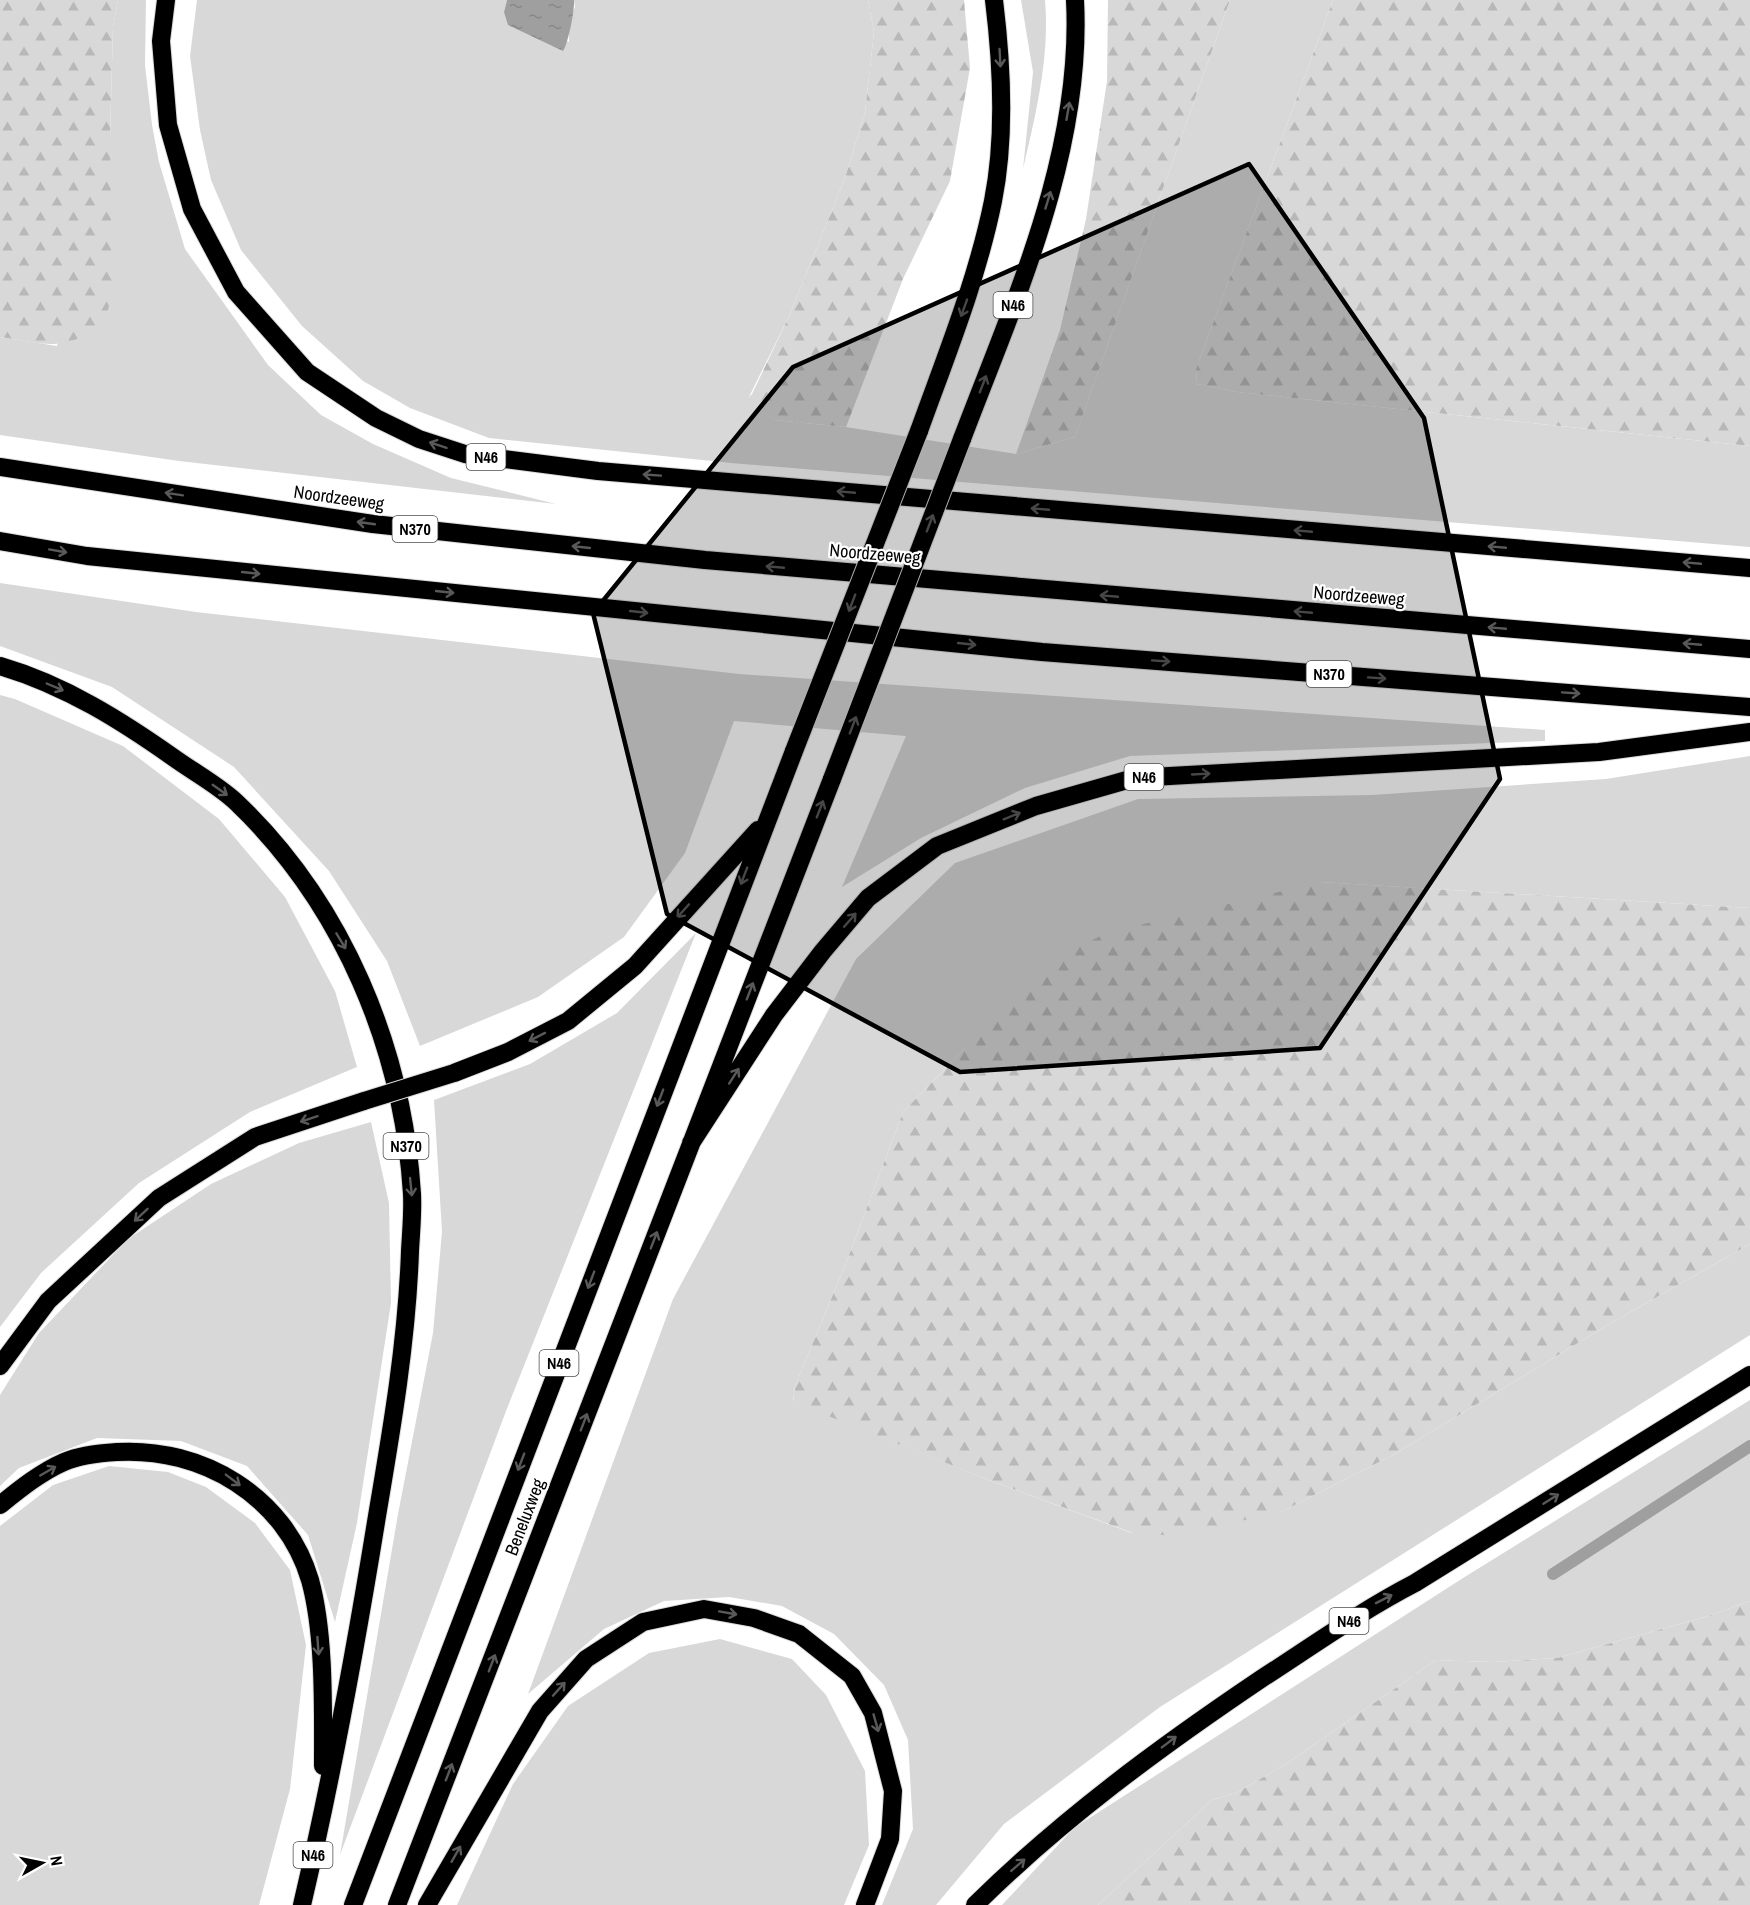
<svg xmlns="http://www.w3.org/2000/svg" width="1750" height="1905" font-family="'Archivo Narrow',sans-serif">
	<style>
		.grass { fill: #d8d8d8 }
		.forest { fill: url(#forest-firs) }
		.water { fill: url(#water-ripples) }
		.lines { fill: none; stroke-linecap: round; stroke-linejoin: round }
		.stream { stroke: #9f9f9f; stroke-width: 12 }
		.highway-casing { stroke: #dbdbdb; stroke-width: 20 }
		.highway { stroke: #000; stroke-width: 18 }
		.highway-bridge-casing { stroke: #dbdbdb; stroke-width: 20; stroke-linecap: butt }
		.highway-bridge { stroke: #000; stroke-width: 18 }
		.oneway { stroke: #595959 }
		.marked { fill: #000; fill-opacity: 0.2; stroke: #000; stroke-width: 4.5; stroke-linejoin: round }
		.labels { text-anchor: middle; stroke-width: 4.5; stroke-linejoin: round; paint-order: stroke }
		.shield { fill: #fff; stroke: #4c4c4c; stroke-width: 1.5 }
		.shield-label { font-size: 16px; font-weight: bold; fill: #000 }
		.street-label { font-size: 18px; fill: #000; stroke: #fff }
	</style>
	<defs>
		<pattern id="forest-firs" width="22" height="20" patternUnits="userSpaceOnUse" patternTransform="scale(1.5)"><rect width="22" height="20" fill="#d8d8d8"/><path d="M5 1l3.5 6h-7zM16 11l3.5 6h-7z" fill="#b8b8b8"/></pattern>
		<pattern id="water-ripples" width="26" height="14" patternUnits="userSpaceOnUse" patternTransform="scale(1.5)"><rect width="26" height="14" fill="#9f9f9f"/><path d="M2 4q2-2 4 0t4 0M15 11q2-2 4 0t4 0" fill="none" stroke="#878787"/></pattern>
	</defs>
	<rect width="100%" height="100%" fill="#fff"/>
	<path class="grass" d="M118,0H146L145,65L152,125L159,162L185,249L268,365L321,415L373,444L451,478L556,504L179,461L0,435V337L57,346L110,139L113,27Z
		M197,0H507L504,12L569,42V21L575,7L574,0H868L874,32L865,112L845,178L790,314L748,399L774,420L846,427L1016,454L1075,437L1230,0H1333L1196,369L1197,384L1237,392L1750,446V547L731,463L489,438L410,408L363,381L302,326L241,250L211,180L200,130L190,56Z
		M1021,0H1045C1050,57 1036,113 1023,169L1033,72Z
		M0,583L196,612L739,674L1545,730V741L1130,756L1025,788L921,838L842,887L906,736L734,721L685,853L624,937L538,997L420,1046L387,961L329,871L234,767L112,687L0,646Z
		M0,695L15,699L123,746L219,819L285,897L335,991L357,1067L250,1112L139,1183L41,1273L0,1327Z
		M1750,756V908L1320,882L966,1047L903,1112L846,1263L795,1386L793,1401L989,1480L1132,1533L1283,1511L1393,1455L1606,1326L1750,1244V1335L1160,1707L1004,1824L936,1905H882L913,1829L908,1740L884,1685L834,1634L782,1606L729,1597L664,1601L604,1629L528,1694L673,1299L856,959L955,863L1138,799L1372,795L1606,779Z
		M696,933L506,1411L340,1855L398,1514L433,1333L442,1232L434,1100L530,1064L617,1013Z
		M371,1122L389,1203L391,1303L357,1523L335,1622L308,1535L247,1466L181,1441L97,1438L19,1468L0,1486V1395L39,1333L128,1239L211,1184L299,1143Z
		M1750,1400V1601L1705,1617L1557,1658L1493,1662L1436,1660L1286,1764L1236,1793L1212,1800L1098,1905H1002L1074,1828L1463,1578Z
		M109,1466L168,1472L206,1487L255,1523L290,1570L306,1645L290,1789L259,1905H0V1526L53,1485Z
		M720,1639L792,1659L826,1695L865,1771L869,1845L844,1905H457L513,1784L568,1706L649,1653Z"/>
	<path class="forest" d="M0,0H118L113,27L110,139L112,295L104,324C60,353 49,344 0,337Z
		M868,0H964L970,68L950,181L903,279L846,427L774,420L747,399L752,394L790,314L845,178L865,112L874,32Z
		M1108,0H1230L1075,437L1016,454L1060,330L1086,219L1107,81Z
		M1333,0H1750V446L1237,392L1197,384L1196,369Z
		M1320,882L1750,908V1244L1606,1326L1393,1455L1283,1511L1177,1536L1133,1533L989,1480L793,1402L795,1386L846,1263L903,1112L966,1047L1034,971L1106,933Z
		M1750,1601V1905H1098L1212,1800L1236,1793L1286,1764L1436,1660L1493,1662L1557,1658L1705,1617Z"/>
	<path class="water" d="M507,0H574C575,9 568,44 563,51L508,25L504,12Z"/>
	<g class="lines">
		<path class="stream" d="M1553,1574L1750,1446"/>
		<g class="highway-casing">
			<path id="highway" d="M166,0L161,41L168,125L192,209L236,292L307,372L376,418L419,439L465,454L598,471L1750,568
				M919,431C946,356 977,280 993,201C1006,136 1002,65 994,0
				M962,439C1015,299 1083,153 1075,0
				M0,467L373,524L705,560L1750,649
				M0,541L87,556L1042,652L1750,707
				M0,666C65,685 122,721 177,760C197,774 219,786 236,802C343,904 403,1048 412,1194C413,1213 411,1232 410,1251C407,1340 392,1428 377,1516C356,1646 332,1777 302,1905
				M454,1073L508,1052L568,1021L635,966L758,830
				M691,1143L774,1015L823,951L868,898L937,846L1036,806L1134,778L1599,752L1750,732
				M0,1366L48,1301L159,1198L255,1137L364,1101
				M0,1505C20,1489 41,1472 64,1462C80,1455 100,1453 117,1452C202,1447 285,1496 310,1580C325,1634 323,1710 323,1766
				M353,1905L794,751
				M397,1905L832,779
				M427,1905L540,1711L586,1659L643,1622L704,1609L754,1618L799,1634L852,1676L873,1713L893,1791L890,1839L865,1905
				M975,1905C1062,1819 1160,1747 1261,1679C1312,1646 1361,1611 1415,1583L1750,1375"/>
		</g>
		<use href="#highway" class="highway"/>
		<g class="highway-bridge-casing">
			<path id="highway-bridge" d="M794,751L919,431
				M832,779L962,439
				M364,1101L454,1073"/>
		</g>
		<use href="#highway-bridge" class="highway-bridge"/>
	</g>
	<defs><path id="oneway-shaft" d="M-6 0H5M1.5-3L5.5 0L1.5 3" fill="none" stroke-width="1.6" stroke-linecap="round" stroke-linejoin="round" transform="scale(1.5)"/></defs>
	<g class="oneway">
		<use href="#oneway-shaft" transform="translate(1000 58) rotate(87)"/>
		<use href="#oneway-shaft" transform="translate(1068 111) rotate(-80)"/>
		<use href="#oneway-shaft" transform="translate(1048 200) rotate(-73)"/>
		<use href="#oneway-shaft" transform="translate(964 308) rotate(110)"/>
		<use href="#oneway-shaft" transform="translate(983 384) rotate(-69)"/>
		<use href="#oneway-shaft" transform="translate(438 445) rotate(-162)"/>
		<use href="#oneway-shaft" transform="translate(652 475) rotate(-176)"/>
		<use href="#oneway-shaft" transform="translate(846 492) rotate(-175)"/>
		<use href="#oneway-shaft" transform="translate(174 494) rotate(-171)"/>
		<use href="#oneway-shaft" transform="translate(1040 509) rotate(-175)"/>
		<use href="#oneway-shaft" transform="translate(366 523) rotate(-172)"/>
		<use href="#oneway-shaft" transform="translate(930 523) rotate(-69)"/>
		<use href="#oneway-shaft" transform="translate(1303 531) rotate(-175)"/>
		<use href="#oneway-shaft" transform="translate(581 547) rotate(-174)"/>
		<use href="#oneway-shaft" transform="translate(1497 547) rotate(-175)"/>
		<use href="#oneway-shaft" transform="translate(58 551) rotate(10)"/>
		<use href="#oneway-shaft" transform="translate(1692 563) rotate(-175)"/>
		<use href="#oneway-shaft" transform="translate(775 567) rotate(-175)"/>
		<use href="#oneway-shaft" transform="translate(251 573) rotate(6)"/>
		<use href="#oneway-shaft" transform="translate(445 592) rotate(6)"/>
		<use href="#oneway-shaft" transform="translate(1109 596) rotate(-175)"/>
		<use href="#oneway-shaft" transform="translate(852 603) rotate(111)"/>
		<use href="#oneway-shaft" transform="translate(639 612) rotate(6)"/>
		<use href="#oneway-shaft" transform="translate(1303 612) rotate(-175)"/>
		<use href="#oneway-shaft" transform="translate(1497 628) rotate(-175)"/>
		<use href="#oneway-shaft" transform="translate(967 644) rotate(6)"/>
		<use href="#oneway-shaft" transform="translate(1692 644) rotate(-175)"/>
		<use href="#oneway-shaft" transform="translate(1161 661) rotate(4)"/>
		<use href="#oneway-shaft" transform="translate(1377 678) rotate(4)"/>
		<use href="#oneway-shaft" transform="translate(55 687) rotate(23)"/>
		<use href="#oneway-shaft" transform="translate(1571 693) rotate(4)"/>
		<use href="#oneway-shaft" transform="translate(853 725) rotate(-69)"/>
		<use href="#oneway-shaft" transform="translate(1201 774) rotate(-3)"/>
		<use href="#oneway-shaft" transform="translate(220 790) rotate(35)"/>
		<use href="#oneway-shaft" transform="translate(820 809) rotate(-69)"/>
		<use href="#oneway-shaft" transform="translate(1012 816) rotate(-22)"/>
		<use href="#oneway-shaft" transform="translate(744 876) rotate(111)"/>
		<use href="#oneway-shaft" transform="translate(683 911) rotate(132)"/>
		<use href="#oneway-shaft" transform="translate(850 920) rotate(-49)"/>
		<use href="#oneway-shaft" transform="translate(341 941) rotate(59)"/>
		<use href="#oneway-shaft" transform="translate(750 991) rotate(-69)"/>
		<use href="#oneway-shaft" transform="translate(537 1037) rotate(153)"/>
		<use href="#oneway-shaft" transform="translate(734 1076) rotate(-57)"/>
		<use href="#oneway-shaft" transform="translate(660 1098) rotate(111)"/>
		<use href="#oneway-shaft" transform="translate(309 1119) rotate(162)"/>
		<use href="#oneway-shaft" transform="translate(411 1187) rotate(84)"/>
		<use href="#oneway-shaft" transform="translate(141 1215) rotate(137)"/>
		<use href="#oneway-shaft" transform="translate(654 1240) rotate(-69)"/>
		<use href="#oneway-shaft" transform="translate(591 1280) rotate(111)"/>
		<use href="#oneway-shaft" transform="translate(584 1422) rotate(-69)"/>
		<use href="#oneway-shaft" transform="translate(521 1462) rotate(111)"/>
		<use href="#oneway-shaft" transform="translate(48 1471) rotate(-30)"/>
		<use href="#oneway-shaft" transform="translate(233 1480) rotate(37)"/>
		<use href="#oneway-shaft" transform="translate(1551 1499) rotate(-32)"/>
		<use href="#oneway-shaft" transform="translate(1384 1599) rotate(-27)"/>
		<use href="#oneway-shaft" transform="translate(728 1613) rotate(10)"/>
		<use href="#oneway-shaft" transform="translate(318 1646) rotate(86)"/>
		<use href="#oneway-shaft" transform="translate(492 1663) rotate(-69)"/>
		<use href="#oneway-shaft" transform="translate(559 1689) rotate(-48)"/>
		<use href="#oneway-shaft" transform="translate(876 1723) rotate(74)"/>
		<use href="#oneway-shaft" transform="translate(1169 1742) rotate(-37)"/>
		<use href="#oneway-shaft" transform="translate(449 1772) rotate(-69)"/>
		<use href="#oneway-shaft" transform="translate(456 1854) rotate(-60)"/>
		<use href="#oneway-shaft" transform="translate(1018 1865) rotate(-41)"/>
	</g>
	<path class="marked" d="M1249,164L1424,418L1500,779L1320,1048L960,1072L667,914L593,613L793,367Z"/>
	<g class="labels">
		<g class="shield">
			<rect x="993.5" y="292" width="39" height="26" rx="4.5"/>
			<rect x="466.5" y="444" width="39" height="26" rx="4.5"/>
			<rect x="392.5" y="516" width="45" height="26" rx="4.5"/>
			<rect x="1306.5" y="661" width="45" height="26" rx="4.5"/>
			<rect x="1124.5" y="764" width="39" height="26" rx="4.5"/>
			<rect x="383.5" y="1133" width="45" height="26" rx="4.5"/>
			<rect x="539.5" y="1350" width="39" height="26" rx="4.5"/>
			<rect x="1329.5" y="1608" width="39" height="26" rx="4.5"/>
			<rect x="293.5" y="1842" width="39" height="26" rx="4.5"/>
		</g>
		<g class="shield-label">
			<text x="1013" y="311">N46</text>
			<text x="486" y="463">N46</text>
			<text x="415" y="535">N370</text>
			<text x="1329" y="680">N370</text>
			<text x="1144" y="783">N46</text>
			<text x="406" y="1152">N370</text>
			<text x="559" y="1369">N46</text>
			<text x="1349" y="1627">N46</text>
			<text x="313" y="1861">N46</text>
		</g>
		<g class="street-label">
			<text transform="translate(339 498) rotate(8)" y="6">Noordzeeweg</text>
			<text transform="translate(875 554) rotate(5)" y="6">Noordzeeweg</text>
			<text transform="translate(1359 596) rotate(5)" y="6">Noordzeeweg</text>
			<text transform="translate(525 1517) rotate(-69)" y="6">Beneluxweg</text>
		</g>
	</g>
	<g transform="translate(42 1863) rotate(81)" stroke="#ffffff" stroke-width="4.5" paint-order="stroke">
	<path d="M0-4.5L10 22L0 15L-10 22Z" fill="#000000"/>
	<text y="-9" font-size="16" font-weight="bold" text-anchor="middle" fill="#000000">N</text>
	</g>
</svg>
